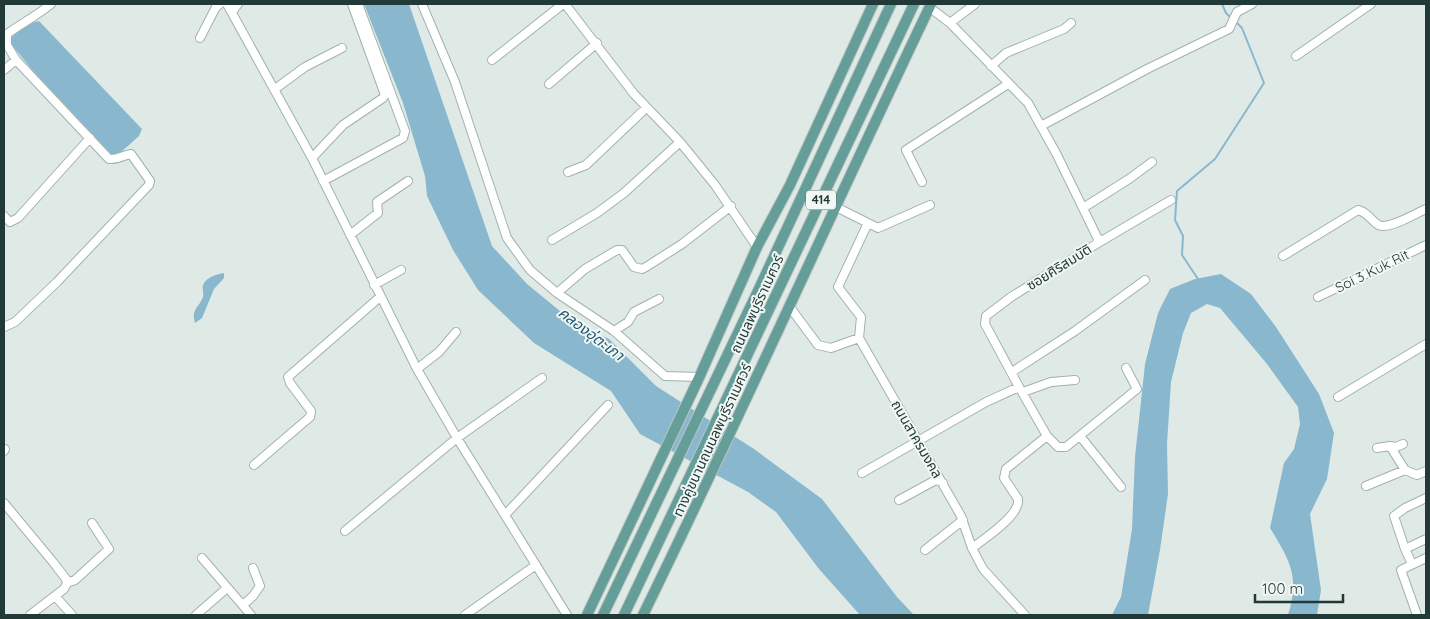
<svg xmlns="http://www.w3.org/2000/svg" width="1430" height="619" font-family="Quicksand,'Noto Sans Thai',sans-serif">
	<style>
		.water { fill: #89b8ce }
		.lines { fill: none; stroke-linecap: round; stroke-linejoin: round }
		.stream { stroke: #89b8ce; stroke-width: 2 }
		.minor-casing { stroke: #a2b1af; stroke-width: 10 }
		.major-casing { stroke: #bcc4c3; stroke-width: 12 }
		.minor { stroke: #fff; stroke-width: 8 }
		.major { stroke: #659e98; stroke-width: 10 }
		.labels { text-anchor: middle; stroke-width: 4; stroke-linejoin: round; paint-order: stroke }
		.shield { fill: #f0f7f4; stroke: #5f7270; stroke-width: 1 }
		.shield-label { font-size: 12px; font-weight: bold; fill: #213937 }
		.street-label { font-size: 14px; fill: #213937; stroke: #f0f7f4 }
		.water-label { font-size: 15px; font-style: italic; fill: #1e5772; stroke: #f0f7f4 }
	</style>
	<rect width="100%" height="100%" fill="#dfeae7"/>
	<path class="water" d="M364,4H409L492,246L527,284L577,325L609,339L656,386L754,449L822,499L897,597L914,615H860L819,569L776,512L748,492L640,434L611,391L534,343L478,290L453,250L427,196L425,176L403,103Z
		M39,21L142,129L139,136L119,154H111L34,72L11,44L10,39C19,30 27,23 39,21Z
		M224,273V278L214,289L202,318L195,323C191,309 198,309 203,297C204,293 202,288 203,285C206,277 217,274 224,273Z
		M1221,274L1251,294L1276,327L1319,394L1334,433L1327,479L1310,514L1321,590L1317,615H1288C1300,576 1290,561 1270,528L1284,463L1294,449L1300,424L1298,407L1267,364L1220,308L1207,304L1191,313L1183,333L1171,382L1167,444L1168,494L1160,550L1148,615H1112L1121,597L1132,529L1135,457L1145,364L1158,313L1170,289L1195,279Z"/>
	<g class="lines">
		<path class="stream" d="M1222,4L1226,13L1231,18
			M1198,279L1182,255L1183,236L1175,220L1177,191L1215,159L1264,83L1242,28L1235,21"/>
		<g class="minor-casing">
			<path id="minor" d="M227,4L312,158L417,369L457,438L567,615
				M422,4L455,82L507,238L530,270L557,293L614,331L665,376L700,377
				M565,4L634,94L680,142L715,185L757,247
				M232,12L238,4
				M950,23L975,4
				M200,38L216,7L220,4
				M1296,56L1371,4
				M492,60L563,4
				M991,66L1006,53L1064,29L1071,23
				M4,70L16,60
				M549,84L597,43
				M275,89L305,67L342,48
				M1041,126L1147,69L1229,29L1237,12L1252,4
				M312,158L343,125L383,98L385,95L352,4
				M568,172L586,165L646,108
				M323,181L403,138L405,131L358,4
				M922,182L906,150L1008,84
				M836,207L878,228L930,205
				M1083,208L1129,179L1152,162
				M4,216L10,222L18,218L90,138
				M350,235L378,213L377,202L408,181
				M552,240L597,213L624,193L680,142
				M1098,243L1171,200
				M1283,256L1358,210C1367,212 1370,219 1377,224C1386,232 1416,213 1426,209
				M374,285L401,270
				M557,293L585,269L617,250H622L634,267L642,269L646,267L682,244L731,206
				M1318,297L1426,245
				M789,306L818,345L831,348L859,338L961,516L972,548L983,569L1025,615
				M4,327L15,322L57,282L149,185L150,181L131,154C123,155 118,160 109,159L16,60L7,45V34C22,23 38,15 51,4
				M614,331L628,322L634,312L659,299
				M859,338L861,317L838,287L868,223
				M417,369L439,352L456,332
				M1012,372L1075,331L1145,280
				M1019,387L1047,436L1058,447H1066L1137,389L1126,368
				M1023,392L1051,382L1075,380
				M1338,397L1426,344
				M1080,436L1121,487
				M1390,446L1396,447L1403,444
				M1377,448L1390,446L1405,470
				M4,451L5,449
				M254,465L310,417L311,411L290,383L288,377L380,297
				M862,473L986,402L1019,387L985,324L986,316L1011,297L1098,243V239L1056,153L1028,103L950,23L929,7
				M1366,486L1405,470L1417,475L1426,471
				M899,500L934,481L938,480L943,483
				M4,503L53,562L66,579L67,583L64,589L30,615
				M505,515L608,405
				M345,531L457,438L542,378
				M972,548C984,539 1021,515 1018,499L1004,478L1006,469L1047,436
				M1405,549L1426,539
				M925,550L963,520
				M202,558L251,615
				M1412,564L1405,549L1394,516L1405,508L1426,498
				M67,583L75,580L109,549L92,523
				M55,596L72,615
				M243,605L253,596L260,586L253,568
				M196,615L227,588
				M465,615L536,565
				M1417,615L1401,570L1426,558"/>
		</g>
		<g class="major-casing">
			<path id="major" d="M803,194L820,203
				M587,615L698,380L757,247L790,185L873,4
				M603,615L757,293L891,4
				M624,615L914,4
				M643,615C742,413 834,207 931,4"/>
		</g>
		<use href="#minor" class="minor"/>
		<use href="#major" class="major"/>
	</g>
	<g class="labels">
		<rect class="shield" x="806" y="190.5" width="30" height="19" rx="4"/>
		<g class="shield-label">
			<text x="821" y="204">414</text>
		</g>
		<g class="street-label">
			<text transform="translate(1059 267) rotate(-32)" y="5">ซอยศิริสมบัติ</text>
			<text transform="translate(1372 271) rotate(-26)" y="5">Soi 3 Kuk Rit</text>
			<text transform="translate(757 304) rotate(-65)" y="5">ถนนลพบุรีราเมศวร์</text>
			<text transform="translate(917 439) rotate(60)" y="5">ถนนสาครมงคล</text>
			<text transform="translate(712 440) rotate(-65)" y="5">ทางคู่ขนานถนนลพบุรีราเมศวร์</text>
		</g>
		<g class="water-label">
			<text transform="translate(591 334) rotate(37)" y="5">คลองอุ่ตะเภา</text>
		</g>
	</g>
	<rect width="1430" height="619" fill="none" stroke="#213937" stroke-width="10"/>
	<path d="M1255 594v8h88v-8" fill="none" stroke="#213937" stroke-width="2.5"/>
	<text x="1262" y="594" font-size="15" fill="#213937" stroke="#f0f7f4" stroke-width="4" paint-order="stroke">100 m</text>
</svg>
